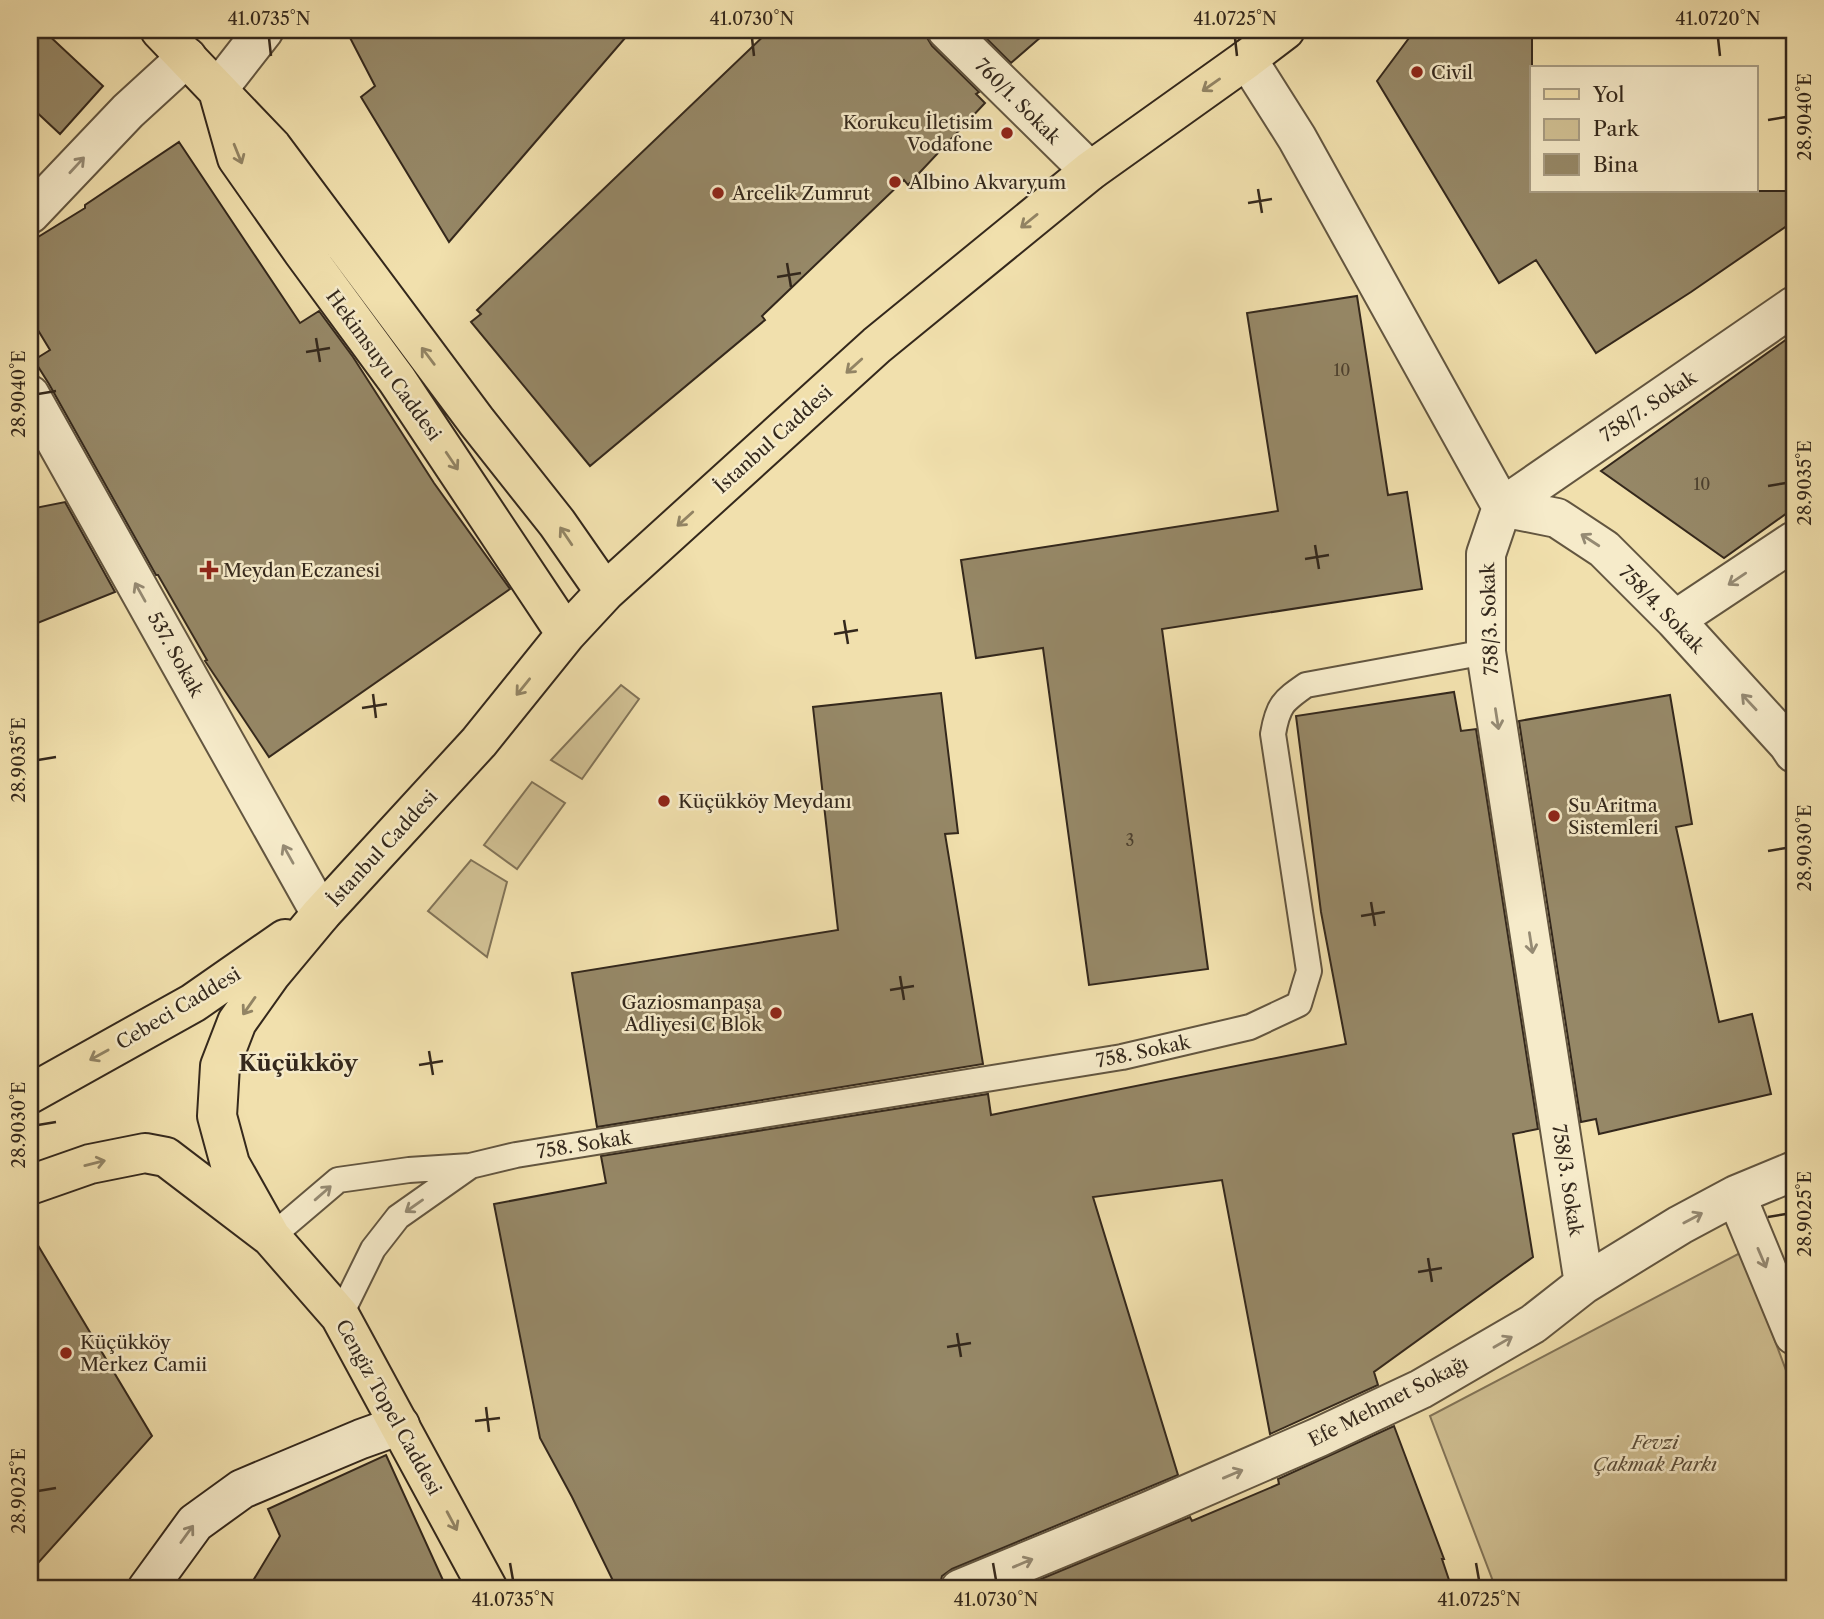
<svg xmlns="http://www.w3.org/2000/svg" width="1824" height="1619" font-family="'Libre Caslon Text',serif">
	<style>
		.green { fill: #d1c194; stroke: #827458; stroke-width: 2 }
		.building { fill: #968867; stroke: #34281c; stroke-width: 2 }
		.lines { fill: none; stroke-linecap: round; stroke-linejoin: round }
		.lane-casing { stroke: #635640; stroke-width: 28 }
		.street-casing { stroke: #635640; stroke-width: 42 }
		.secondary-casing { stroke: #34281c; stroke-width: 42 }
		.primary-casing { stroke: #34281c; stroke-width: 42 }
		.lane { stroke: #f6ebca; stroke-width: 24 }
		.street { stroke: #f6ebca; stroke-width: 38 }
		.secondary { stroke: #f6ebca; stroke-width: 38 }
		.primary { stroke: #f1e0ad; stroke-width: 38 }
		.oneway { stroke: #928464 }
		.oneway2 { stroke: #958a73 }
		.ticks { fill: none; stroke: #34281c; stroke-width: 2.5 }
		.poi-dot { fill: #8f2418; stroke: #f6ebca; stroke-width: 2.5 }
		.labels { text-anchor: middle; stroke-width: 5; stroke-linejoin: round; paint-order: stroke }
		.number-label { font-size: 16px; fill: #4c402f }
		.poi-label { font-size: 19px; fill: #34281c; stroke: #f6ebca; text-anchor: start }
		.street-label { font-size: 19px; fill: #34281c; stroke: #f6ebca }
		.park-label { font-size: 19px; font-style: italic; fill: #5b4e3a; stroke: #f6ebca }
		.quarter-label { font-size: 23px; font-weight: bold; fill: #34281c; stroke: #f6ebca }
		.neatline { fill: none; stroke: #34281c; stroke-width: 2.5 }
		.ticks-label { font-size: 18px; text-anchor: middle; fill: #34281c }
	</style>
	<rect width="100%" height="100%" fill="#f1e0ad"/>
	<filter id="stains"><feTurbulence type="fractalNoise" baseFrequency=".00286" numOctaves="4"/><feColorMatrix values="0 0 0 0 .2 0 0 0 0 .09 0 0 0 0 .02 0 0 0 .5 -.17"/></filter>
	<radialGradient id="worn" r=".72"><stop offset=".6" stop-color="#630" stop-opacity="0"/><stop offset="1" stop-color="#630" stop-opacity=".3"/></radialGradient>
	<path class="green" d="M621,685L639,699L582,779L551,760Z
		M532,782L565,803L517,869L484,845Z
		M471,860L507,882L487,957L428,911Z
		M1742,1252L1794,1392V1589H1496L1430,1416Z"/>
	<path class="building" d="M30,30H43L103,86L60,134L30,106Z
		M346,30H632L449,242L361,97L375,86Z
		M770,30H926V36L932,46L979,92L976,94L985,103L908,185L904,180L762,316L765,320L590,466L471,322L481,314L477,310Z
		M978,30H1049L1011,63Z
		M1415,30H1532V191H1794V221L1691,292L1596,353L1536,260L1499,283L1377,81Z
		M179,142L300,323L319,311L353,357L434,483L510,589L269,757L205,661L207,660L158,575H156L49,384L34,360L50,350L30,317V242L85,208V205Z
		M1357,296L1388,495L1407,492L1422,589L1162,629L1208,969L1089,985L1043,648L976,658L961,560L1278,511L1247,313Z
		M1794,334V508L1724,558L1601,471Z
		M65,502L115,592L30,626V509Z
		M1454,692L1461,731L1476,729L1538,1129L1513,1134L1533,1257L1374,1372L1378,1385L1270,1434L1222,1180L1093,1197L1178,1475L952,1569L942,1576L939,1589H617L572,1497L540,1438L494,1204L606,1183L601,1156L988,1094L991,1115L1346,1044L1321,912L1296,716Z
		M941,693L958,833L945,834L983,1064L597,1127L572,973L838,930L813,707Z
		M1670,695L1692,824L1676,827L1719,1022L1752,1014L1771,1094L1599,1134L1596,1119L1581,1122L1519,721Z
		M30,1232L152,1436L30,1572Z
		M1394,1426L1444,1559H1442L1452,1589H1017L1190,1517L1192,1521L1279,1484L1278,1479Z
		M386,1455L447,1589H248L280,1536L268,1509Z"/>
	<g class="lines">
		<g class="lane-casing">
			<path id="lane" d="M271,1237L338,1180L409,1170L470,1166L516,1155L1122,1057L1250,1027L1299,1004L1309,971L1273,734C1278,705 1283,701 1306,685L1486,652
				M340,1316L373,1249L398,1217L469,1167"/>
		</g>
		<g class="street-casing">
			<path id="street" d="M947,30L1090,171
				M1247,59L1297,138L1502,507L1486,554V652L1584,1284
				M218,89L264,30
				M30,214L128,111L187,57
				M30,395L321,914
				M1502,507L1557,518L1604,549L1675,620L1788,744L1794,753
				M1502,507L1794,306
				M1675,620L1794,541
				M1736,1195L1794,1335
				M960,1589L1149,1511L1319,1437L1421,1389L1533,1324L1584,1284L1680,1225L1736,1195L1794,1171"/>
		</g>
		<g class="secondary-casing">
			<path id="secondary" d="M147,1589L195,1523L242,1489L361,1439L400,1425"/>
		</g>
		<g class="primary-casing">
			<path id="primary" d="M160,30L272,147L477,422L557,523L605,592
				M219,94L237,158L303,252L397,380L566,634
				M30,1094L193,1003L285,939
				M30,1185L90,1164L145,1153L166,1157L271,1237L340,1316L488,1589
				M271,1237L230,1164L217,1116L220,1066L237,1022L271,974L321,914L479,742L566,634L605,592L877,345L1090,171L1247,59L1285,30"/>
		</g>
		<use href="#lane" class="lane"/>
		<use href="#street" class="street"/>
		<use href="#secondary" class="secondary"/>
		<use href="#primary" class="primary"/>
	</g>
	<defs><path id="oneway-shaft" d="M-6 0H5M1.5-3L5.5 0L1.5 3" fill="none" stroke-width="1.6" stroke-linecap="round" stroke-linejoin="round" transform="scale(1.75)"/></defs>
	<g class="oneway">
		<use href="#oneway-shaft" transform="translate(1211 85) rotate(145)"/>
		<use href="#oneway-shaft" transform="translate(238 154) rotate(68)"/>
		<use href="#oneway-shaft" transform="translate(1029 221) rotate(141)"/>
		<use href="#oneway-shaft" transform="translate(428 356) rotate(-127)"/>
		<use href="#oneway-shaft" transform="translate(854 366) rotate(138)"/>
		<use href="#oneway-shaft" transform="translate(452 461) rotate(56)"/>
		<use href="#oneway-shaft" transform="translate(685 519) rotate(138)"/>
		<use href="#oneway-shaft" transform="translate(566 536) rotate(-124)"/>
		<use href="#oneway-shaft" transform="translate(523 687) rotate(129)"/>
		<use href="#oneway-shaft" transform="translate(249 1006) rotate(125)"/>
		<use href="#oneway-shaft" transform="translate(99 1055) rotate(151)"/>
		<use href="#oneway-shaft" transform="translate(95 1163) rotate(-14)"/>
		<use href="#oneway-shaft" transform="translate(452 1521) rotate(62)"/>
	</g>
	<g class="oneway2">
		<use href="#oneway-shaft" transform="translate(77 165) rotate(-47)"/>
		<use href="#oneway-shaft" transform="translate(1590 540) rotate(-147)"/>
		<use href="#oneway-shaft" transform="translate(1737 579) rotate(146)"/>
		<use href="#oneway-shaft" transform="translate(140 592) rotate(-119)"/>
		<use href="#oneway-shaft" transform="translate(1749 702) rotate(-133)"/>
		<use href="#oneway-shaft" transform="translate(1497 719) rotate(81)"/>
		<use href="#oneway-shaft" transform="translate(288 854) rotate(-119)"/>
		<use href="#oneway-shaft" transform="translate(1531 943) rotate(81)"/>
		<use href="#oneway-shaft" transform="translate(323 1193) rotate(-41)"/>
		<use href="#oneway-shaft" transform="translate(414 1206) rotate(145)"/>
		<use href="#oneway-shaft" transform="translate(1693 1218) rotate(-28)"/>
		<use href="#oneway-shaft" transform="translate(1762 1258) rotate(67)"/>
		<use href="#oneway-shaft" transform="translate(1503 1342) rotate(-30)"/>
		<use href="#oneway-shaft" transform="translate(1233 1474) rotate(-23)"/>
		<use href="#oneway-shaft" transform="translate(187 1534) rotate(-54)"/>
		<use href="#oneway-shaft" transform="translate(1023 1563) rotate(-23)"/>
	</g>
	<path class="ticks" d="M269,38L271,56M752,38L754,56M1235,38L1237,56M1718,38L1720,56M1768,120L1786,117M1258,189L1262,213M1248,203L1272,199M787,263L791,287M777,277L801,273M316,338L320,362M306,352L330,348M38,394L56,391M1768,486L1786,483M1315,545L1319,569M1305,559L1329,555M844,620L848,644M834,634L858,630M373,694L376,718M362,708L387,704M38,760L56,757M1768,851L1786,848M1371,902L1375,926M1361,916L1385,912M900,976L904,1000M890,990L914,986M429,1051L433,1075M419,1065L443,1061M38,1125L56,1122M1768,1217L1786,1214M1428,1258L1432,1282M1418,1272L1442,1268M957,1333L961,1357M947,1347L971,1343M486,1407L489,1432M475,1421L500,1418M38,1491L56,1488M510,1563L513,1580M993,1563L996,1580M1476,1563L1479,1580"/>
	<g class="poi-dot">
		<circle cx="1417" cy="72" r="7"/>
		<circle cx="1007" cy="133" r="7"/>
		<circle cx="895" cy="182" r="7"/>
		<circle cx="718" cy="193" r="7"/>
		<path d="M205.5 559.5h7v7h7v7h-7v7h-7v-7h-7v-7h7z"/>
		<circle cx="664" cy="801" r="7"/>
		<circle cx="1554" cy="816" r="7"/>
		<circle cx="776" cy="1013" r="7"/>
		<circle cx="66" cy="1353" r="7"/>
	</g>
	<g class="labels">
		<g class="number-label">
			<text x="1342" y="376">10</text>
			<text x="1702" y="490">10</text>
			<text x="1130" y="846">3</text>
		</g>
		<g class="poi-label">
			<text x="1431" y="79">Civil</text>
			<text x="993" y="129" text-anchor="end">Korukcu İletisim<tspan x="993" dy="22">Vodafone</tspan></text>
			<text x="909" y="189">Albino Akvaryum</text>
			<text x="732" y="200">Arcelik Zumrut</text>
			<text x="223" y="577">Meydan Eczanesi</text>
			<text x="678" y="808">Küçükköy Meydanı</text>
			<text x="1568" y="812">Su Aritma<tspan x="1568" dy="22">Sistemleri</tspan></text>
			<text x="762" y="1009" text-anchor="end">Gaziosmanpaşa<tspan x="762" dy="22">Adliyesi C Blok</tspan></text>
			<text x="80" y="1349">Küçükköy<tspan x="80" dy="22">Merkez Camii</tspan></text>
		</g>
		<g class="street-label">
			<text transform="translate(1018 101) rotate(45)" y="7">760/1. Sokak</text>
			<text transform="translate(384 365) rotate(54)" y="7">Hekimsuyu Caddesi</text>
			<text transform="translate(1648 406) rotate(-34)" y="7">758/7. Sokak</text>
			<text transform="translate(773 439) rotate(-42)" y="7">İstanbul Caddesi</text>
			<text transform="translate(1662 609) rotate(46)" y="7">758/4. Sokak</text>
			<text transform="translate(1489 619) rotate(-92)" y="7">758/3. Sokak</text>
			<text transform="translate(176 654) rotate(61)" y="7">537. Sokak</text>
			<text transform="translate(382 848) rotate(-47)" y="7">İstanbul Caddesi</text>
			<text transform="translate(178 1008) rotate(-31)" y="7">Cebeci Caddesi</text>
			<text transform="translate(1143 1051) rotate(-12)" y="7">758. Sokak</text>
			<text transform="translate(584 1144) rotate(-9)" y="7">758. Sokak</text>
			<text transform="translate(1568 1180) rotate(81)" y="7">758/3. Sokak</text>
			<text transform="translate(1388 1401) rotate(-27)" y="7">Efe Mehmet Sokağı</text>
			<text transform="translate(389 1407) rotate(61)" y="7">Cengiz Topel Caddesi</text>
		</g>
		<g class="park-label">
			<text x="1655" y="1449">Fevzi<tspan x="1655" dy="22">Çakmak Parkı</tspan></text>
		</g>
		<g class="quarter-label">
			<text x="298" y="1071">Küçükköy</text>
		</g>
	</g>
	<rect width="1824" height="1619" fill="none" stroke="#f1e0ad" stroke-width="77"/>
	<rect x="1530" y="66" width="228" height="126" fill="#f6ebca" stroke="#a89d84" stroke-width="2"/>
	<rect x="1544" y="89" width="35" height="10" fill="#f1e0ad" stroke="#a89d84" stroke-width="2"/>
	<text x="1593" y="102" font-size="21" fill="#34281c">Yol</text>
	<rect x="1544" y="119" width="35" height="21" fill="#d1c194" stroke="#a89d84" stroke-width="2"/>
	<text x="1593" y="136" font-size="21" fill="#34281c">Park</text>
	<rect x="1544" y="154" width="35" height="21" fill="#968867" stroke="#a89d84" stroke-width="2"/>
	<text x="1593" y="172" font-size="21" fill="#34281c">Bina</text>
	<rect x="38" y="38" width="1748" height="1542" class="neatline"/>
	<g class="ticks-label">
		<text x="269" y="25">41.0735°N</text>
		<text x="752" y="25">41.0730°N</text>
		<text x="1235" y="25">41.0725°N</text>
		<text x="1718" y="25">41.0720°N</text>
		<text transform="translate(1805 117) rotate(-90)" y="6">28.9040°E</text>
		<text transform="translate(19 394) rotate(-90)" y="6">28.9040°E</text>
		<text transform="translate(1805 483) rotate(-90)" y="6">28.9035°E</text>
		<text transform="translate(19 760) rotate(-90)" y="6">28.9035°E</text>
		<text transform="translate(1805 848) rotate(-90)" y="6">28.9030°E</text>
		<text transform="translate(19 1125) rotate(-90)" y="6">28.9030°E</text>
		<text transform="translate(1805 1214) rotate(-90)" y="6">28.9025°E</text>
		<text transform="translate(19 1491) rotate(-90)" y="6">28.9025°E</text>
		<text x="513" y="1606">41.0735°N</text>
		<text x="996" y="1606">41.0730°N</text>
		<text x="1479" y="1606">41.0725°N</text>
	</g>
	<rect width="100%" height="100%" filter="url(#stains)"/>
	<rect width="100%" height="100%" fill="url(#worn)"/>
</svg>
